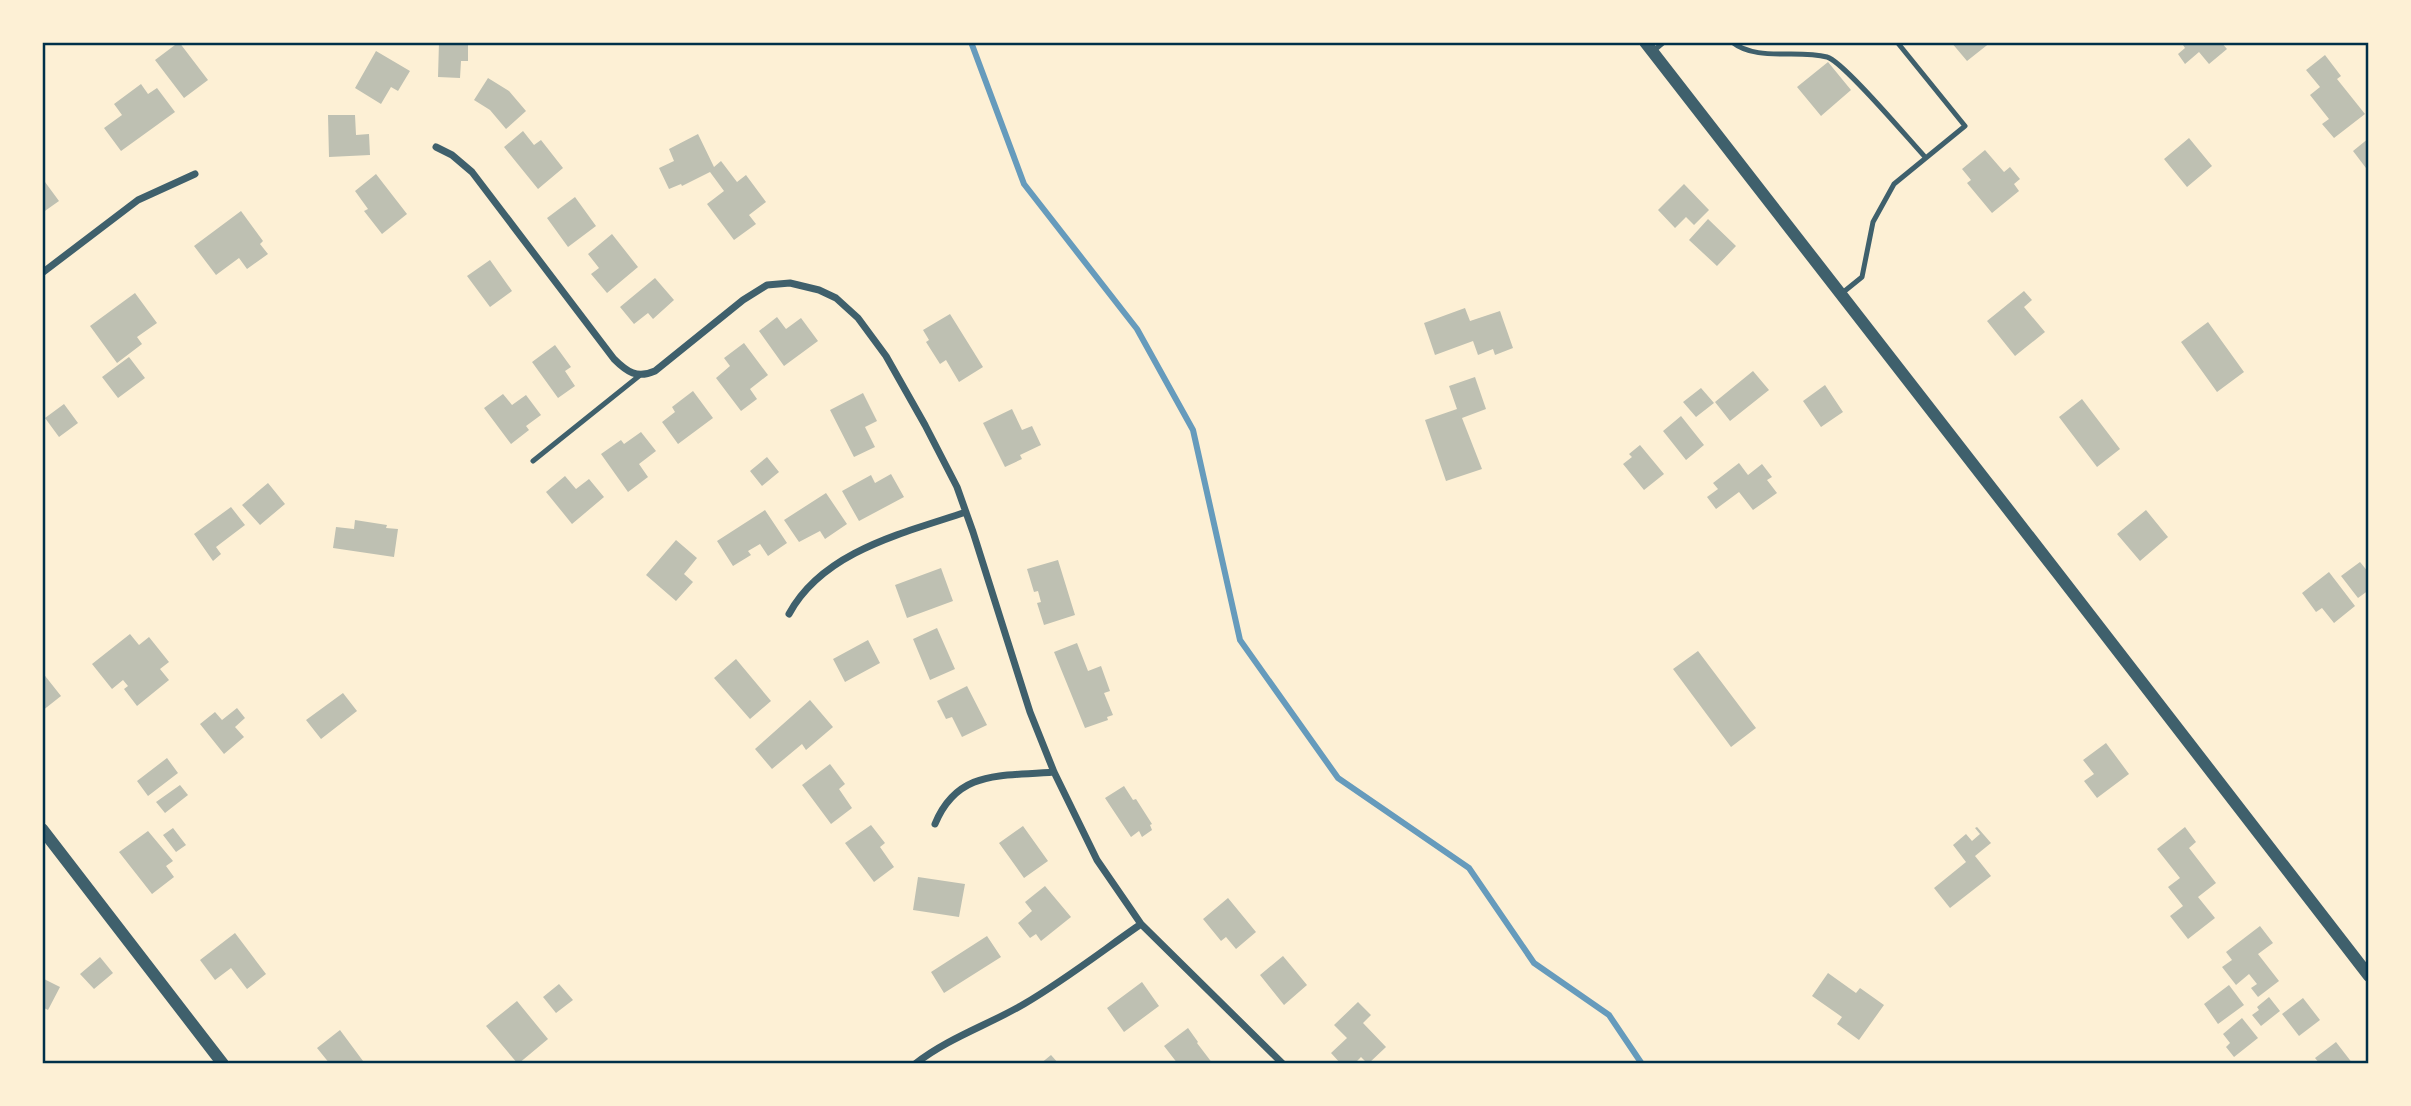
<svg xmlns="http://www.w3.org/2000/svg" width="2411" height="1106" font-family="Barlow,sans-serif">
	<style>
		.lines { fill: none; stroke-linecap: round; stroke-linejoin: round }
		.stream { stroke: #669bbc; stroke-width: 6 }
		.building { fill: #bec0b2 }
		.service { stroke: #3f606c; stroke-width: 5 }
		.minor { stroke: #3f606c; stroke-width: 7 }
		.tertiary { stroke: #3f606c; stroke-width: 12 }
		.neatline { fill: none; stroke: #003049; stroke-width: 2.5 }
	</style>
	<rect width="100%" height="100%" fill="#fdf0d5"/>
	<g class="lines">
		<path class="stream" d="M971,42L1024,184L1137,329L1193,430L1240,640L1338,778L1469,868L1534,963L1609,1015L1642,1064"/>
	</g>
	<path class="building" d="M179,42L208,80L184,98L155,60Z
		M439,42H468V61H461L460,78L438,77Z
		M1951,42H1991L1967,61Z
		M2181,42H2221L2227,49L2209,64L2199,52L2185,64L2178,54L2185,48Z
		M376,51L410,71L398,91L391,87L381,104L355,88Z
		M2325,55L2341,76L2337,79L2365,114L2334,138L2322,124L2329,119L2310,95L2320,87L2306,70Z
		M1828,62L1851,90L1821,116L1797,87Z
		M488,78L509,91L526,111L506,129L490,110L474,100Z
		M141,84L148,94L157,88L175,112L121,151L104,128L122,115L114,104Z
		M328,115H355L356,135L369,134L370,155L329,157Z
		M523,131L534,145L541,140L563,168L538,189L504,147Z
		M698,134L714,167L721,161L737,182L746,175L766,202L749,215L756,224L734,240L707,204L724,191L710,172L682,186L681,184L669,189L659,168L674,161L669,149Z
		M2189,138L2212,166L2187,187L2164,159Z
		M2369,138V172L2353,151Z
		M1985,150L2004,172L2010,167L2020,179L2014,184L2019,191L1992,213L1967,183L1971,180L1962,169Z
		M376,174L407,214L382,234L364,211L368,209L355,191Z
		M45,182L59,201L42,213V185Z
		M1684,184L1709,210L1694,225L1686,217L1675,228L1658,210Z
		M575,197L596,226L568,247L547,218Z
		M241,211L263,241L260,244L268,254L247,269L239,258L216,275L194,246Z
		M1708,219L1736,246L1717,266L1689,240Z
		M612,234L638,267L607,293L591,274L599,268L588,254Z
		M490,260L512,291L490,307L467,276Z
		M655,278L674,300L653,319L648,313L634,324L620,307Z
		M2024,291L2032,300L2024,307L2045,332L2015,356L1987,321Z
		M135,293L157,323L137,337L142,344L117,363L90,326Z
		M1465,308L1470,321L1500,311L1513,348L1495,355L1493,349L1478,355L1473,341L1435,355L1424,323Z
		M950,314L983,367L959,382L946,360L940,364L926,342L929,340L923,330Z
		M777,317L786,329L801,318L818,341L784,366L759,331Z
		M2208,322L2244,372L2217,392L2181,342Z
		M744,343L768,375L750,389L757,399L741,411L716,378L730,366L724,358Z
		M555,345L571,367L565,371L575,386L558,398L532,362Z
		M129,357L145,378L118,398L102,377Z
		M1753,371L1769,390L1730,421L1715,402Z
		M1475,377L1486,409L1462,418L1482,469L1446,481L1425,420L1457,409L1449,386Z
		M1825,385L1843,412L1821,427L1803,401Z
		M1701,388L1714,403L1696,417L1683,402Z
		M693,391L713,418L678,444L662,422L675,412L672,407Z
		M863,393L877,421L865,427L875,447L854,457L830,410Z
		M503,394L512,405L526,395L541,415L526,426L529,430L511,444L484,408Z
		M2082,399L2120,449L2097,467L2059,417Z
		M64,404L78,423L59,437L45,418Z
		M1012,409L1022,430L1032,426L1041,445L1020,455L1022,459L1005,467L983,423Z
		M1681,416L1704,445L1686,460L1663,431Z
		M641,432L656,451L639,464L648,477L628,492L601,454L621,440L624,444Z
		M1640,445L1664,474L1644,490L1623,464L1632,457L1629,454Z
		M767,457L779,472L762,486L750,471Z
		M1739,463L1748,475L1762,464L1772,477L1767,480L1777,493L1753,510L1739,492L1716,509L1707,497L1718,489L1713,483Z
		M891,474L904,497L859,521L842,491L871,475L875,483Z
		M565,476L576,489L589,479L604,497L572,524L546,492Z
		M268,483L285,504L260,525L242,505Z
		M826,493L847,524L825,539L820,531L799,542L784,520Z
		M231,507L245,525L216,547L221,554L213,561L194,534Z
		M765,510L787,543L768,556L760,544L748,551L751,555L733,566L717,541Z
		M2146,510L2168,537L2140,561L2117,534Z
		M355,520L387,525L386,528L398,529L394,557L333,548L336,527L354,529Z
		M676,540L697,558L684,574L693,582L676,601L646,575Z
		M1058,560L1075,615L1044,625L1037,603L1041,602L1038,591L1034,592L1027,569Z
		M2360,562L2369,573V590L2358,598L2341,576Z
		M941,568L953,601L907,618L895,585Z
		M2329,572L2355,606L2334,623L2322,608L2316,612L2302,593Z
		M937,628L955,669L930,680L913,639Z
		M130,634L139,645L149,637L169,662L160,669L169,680L137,706L124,689L128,686L123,680L112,689L92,664Z
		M868,640L880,663L845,682L833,659Z
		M1077,643L1088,671L1101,666L1110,691L1104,693L1113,715L1107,717L1108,720L1085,728L1054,652Z
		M1698,651L1756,728L1731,747L1673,669Z
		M736,659L771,701L750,719L714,678Z
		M42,672L61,696L42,711Z
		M967,686L987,725L962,737L952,717L946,719L937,701Z
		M343,693L357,711L321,739L306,720Z
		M810,700L833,727L806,750L802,744L772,769L755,749Z
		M237,708L245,718L235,727L244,737L224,754L200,724L215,712L222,720Z
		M2106,743L2129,774L2097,798L2084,781L2094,774L2083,760Z
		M167,758L178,773L148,796L137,781Z
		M830,764L845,784L839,789L852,808L831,824L802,785Z
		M180,785L188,795L165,813L156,802Z
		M1124,786L1133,800L1136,799L1152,824L1150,825L1152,830L1142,837L1139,831L1131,837L1105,798Z
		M871,825L885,843L880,847L894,867L874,882L845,843Z
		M1023,826L1048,861L1024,878L999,843Z
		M1977,827L1991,843L1975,856L1991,876L1950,908L1934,888L1966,862L1953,845L1966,834L1972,841L1980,834L1975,828Z
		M2185,827L2196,842L2189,848L2216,883L2198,897L2215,918L2188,939L2170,916L2183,906L2168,887L2180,878L2157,849Z
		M173,828L186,845L176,852L163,835Z
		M148,831L173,861L166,866L174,877L152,894L119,852Z
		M918,877L965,884L959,917L913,910Z
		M1045,886L1071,917L1041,941L1036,934L1030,938L1018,923L1032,911L1025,902Z
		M1228,898L1256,932L1236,949L1226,937L1221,941L1203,919Z
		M2260,926L2273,943L2258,954L2279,981L2258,997L2251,988L2257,984L2249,974L2236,985L2222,967L2232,960L2226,952Z
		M235,933L266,974L247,989L231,968L215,980L200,960Z
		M987,936L1001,957L944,993L931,972Z
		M1283,956L1307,985L1284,1005L1260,975Z
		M100,957L113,973L94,989L80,974Z
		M1828,973L1856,993L1860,988L1884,1005L1859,1040L1837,1024L1842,1017L1812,996Z
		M42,978L60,987L48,1010L42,1007Z
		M1142,982L1159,1006L1124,1032L1107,1008Z
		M559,984L573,1000L556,1013L543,997Z
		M2229,985L2244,1005L2218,1024L2204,1004Z
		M2269,997L2280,1011L2261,1026L2252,1015L2259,1010L2257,1007Z
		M2303,998L2320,1020L2299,1036L2282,1014Z
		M517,1001L548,1039L518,1064L486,1026Z
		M1358,1002L1371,1015L1363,1023L1386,1047L1368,1064L1361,1057L1354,1064H1341L1331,1053L1347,1038L1334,1025Z
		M2242,1018L2258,1038L2234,1057L2226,1047L2230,1043L2223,1034Z
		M1188,1028L1198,1042L1197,1043L1213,1064H1178L1164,1046Z
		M340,1030L363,1061L359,1064H330L317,1048Z
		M2336,1042L2353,1064H2320L2315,1058Z
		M1051,1055L1059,1064H1040Z"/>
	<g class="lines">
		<path class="service" d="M1732,42C1757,62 1797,49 1827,57C1843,61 1910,141 1926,158
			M1652,52L1664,42
			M1841,294L1862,277L1873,222L1894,184L1965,126L1897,42
			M533,461L639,376"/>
		<path class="minor" d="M436,147L452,155L472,172L614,359C627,372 637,379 655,371L743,300L767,285L790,283L819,290L836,298L858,318L886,356L925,425L957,487L973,532L1030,712L1054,772L1097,860L1141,924L1283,1064
			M42,273L138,200L195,174
			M789,614C823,551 904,533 966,512
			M935,824C958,768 1003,777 1054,772
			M915,1064C948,1038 988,1025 1024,1004C1065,980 1102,951 1141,924"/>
		<path class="tertiary" d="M1645,42C1885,354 2130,663 2369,976
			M42,829L223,1064"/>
	</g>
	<rect width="2411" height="1106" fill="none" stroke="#fdf0d5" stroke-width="88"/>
	<rect x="44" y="44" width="2323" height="1018" class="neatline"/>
</svg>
